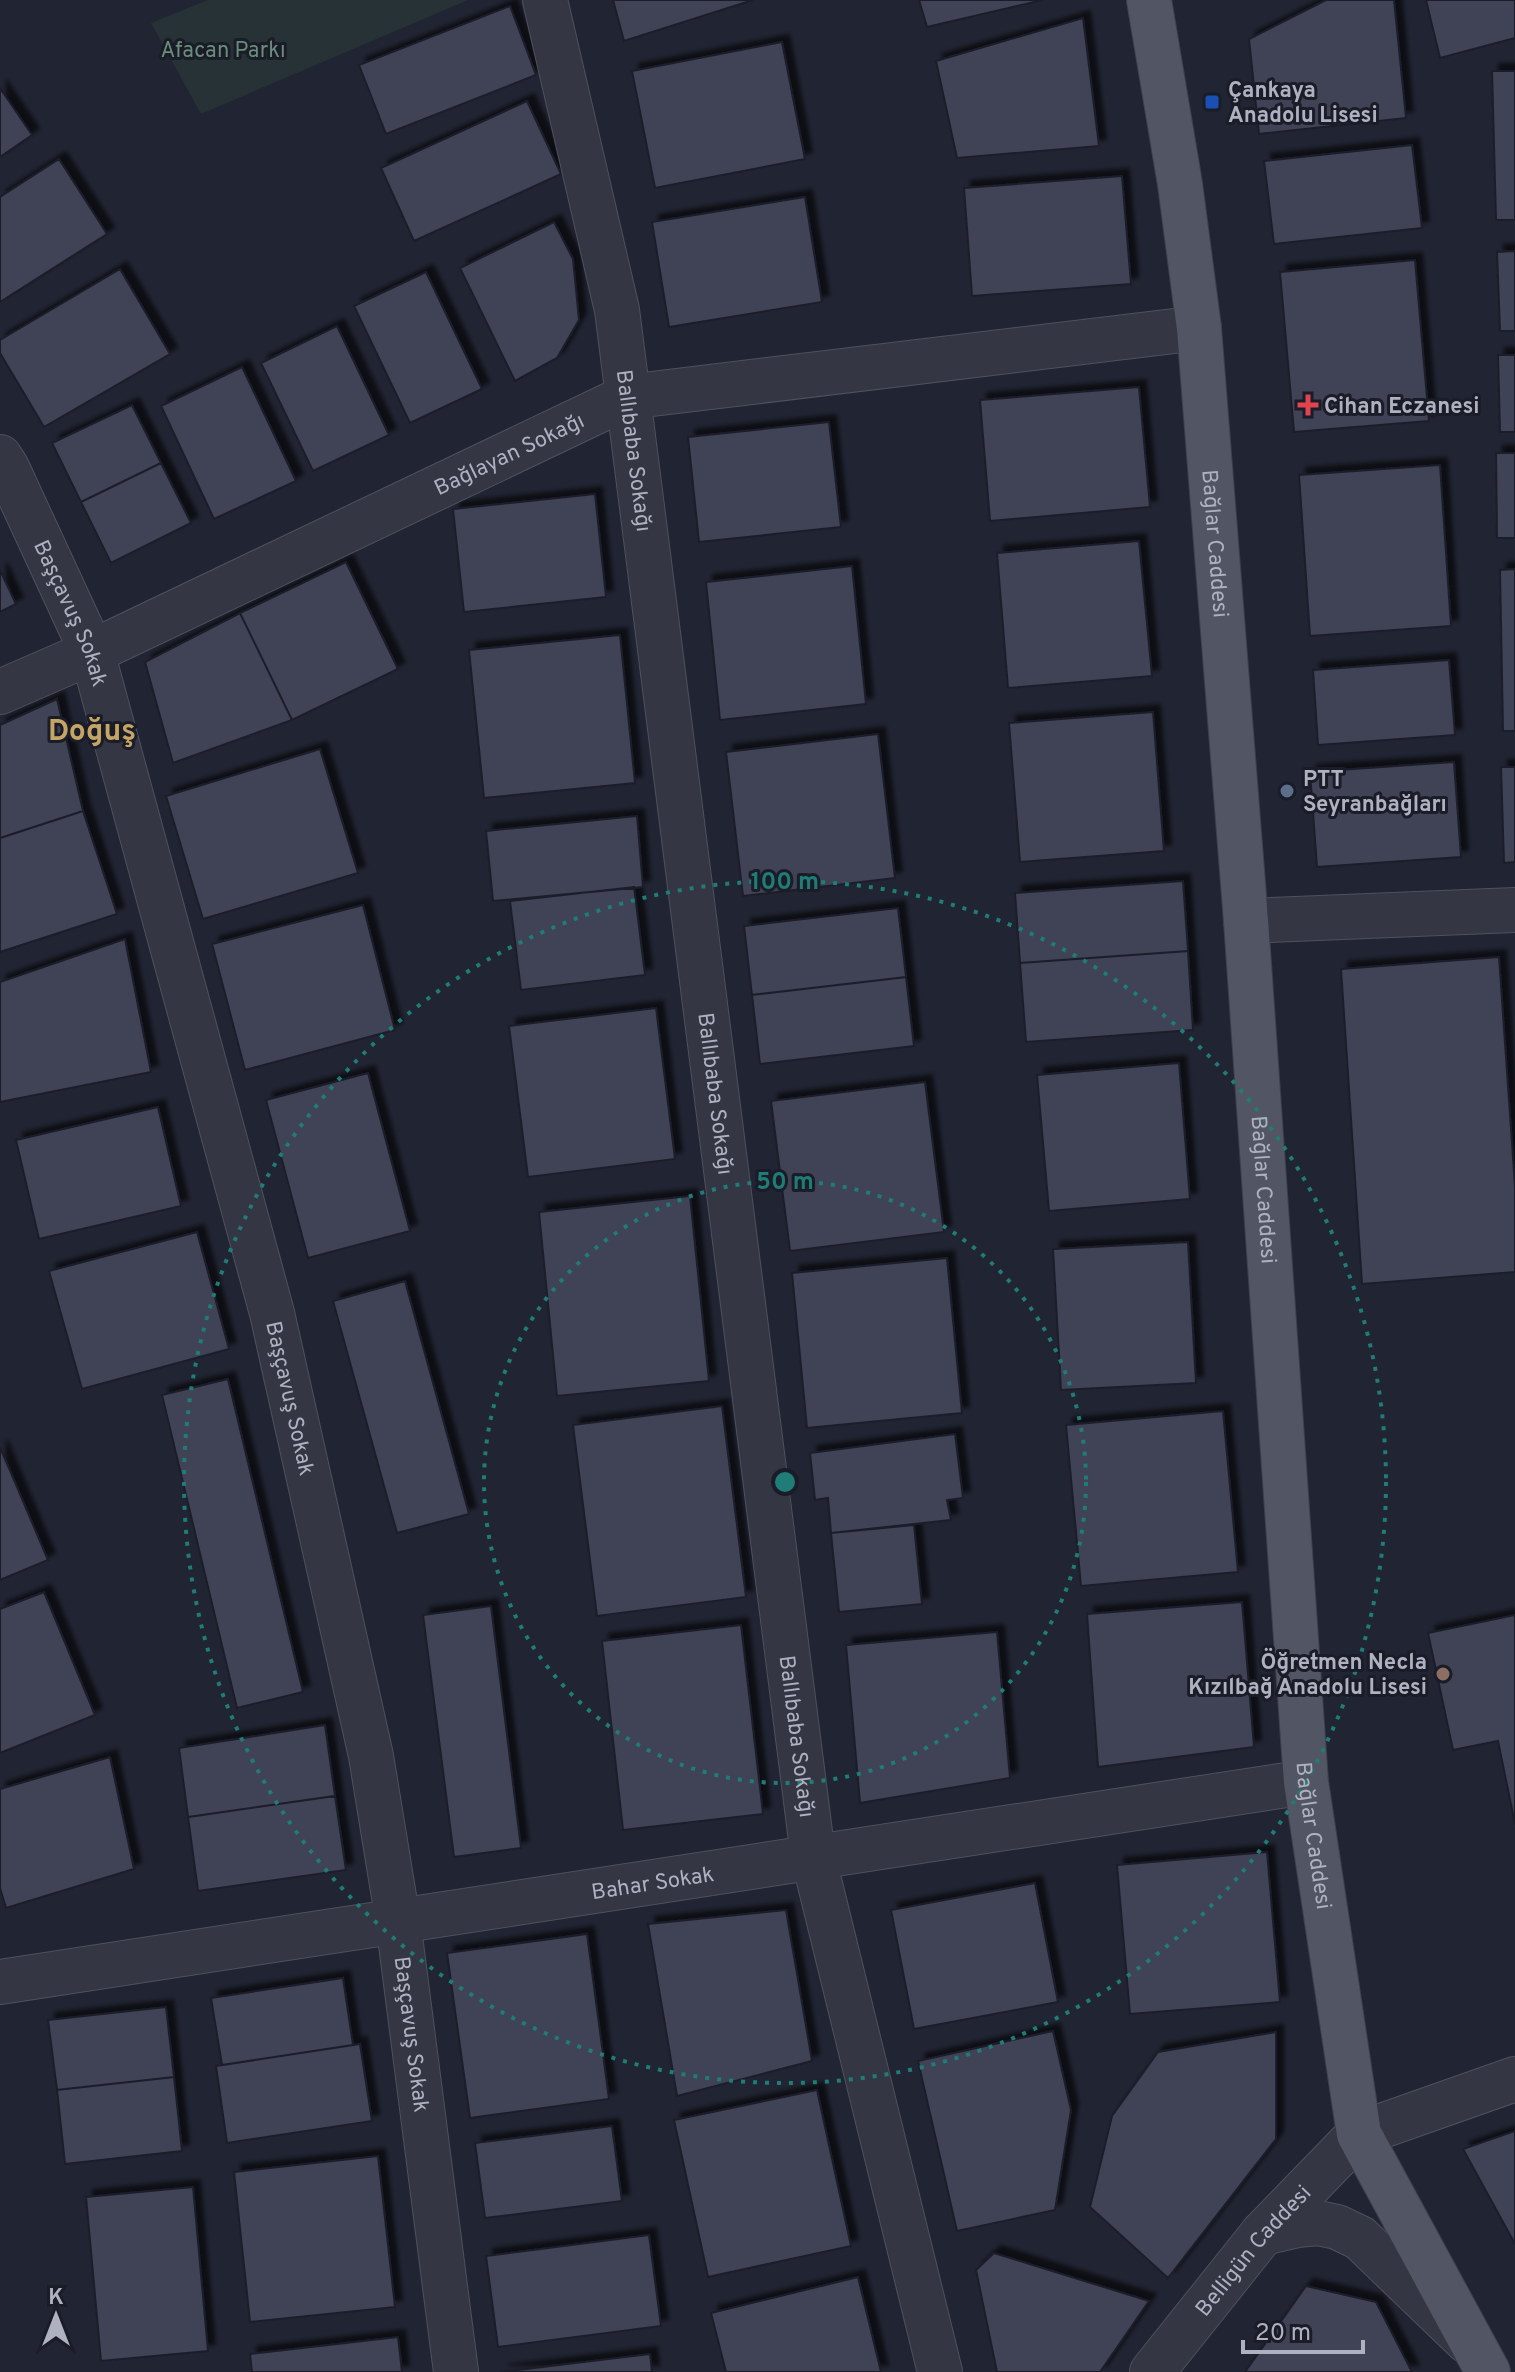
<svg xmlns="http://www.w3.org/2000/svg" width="1515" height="2372" font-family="Overpass,sans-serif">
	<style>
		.park { fill: #263236 }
		.building { fill: #3f4355; stroke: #1c1e2a; stroke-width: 2; filter: url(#shadow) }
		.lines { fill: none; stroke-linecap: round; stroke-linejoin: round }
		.minor-casing { stroke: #4e515e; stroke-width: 46 }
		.major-casing { stroke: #3d404d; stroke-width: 46 }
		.minor { stroke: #343743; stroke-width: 44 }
		.major { stroke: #525563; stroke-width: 44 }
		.ring { fill: none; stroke: #1f7c76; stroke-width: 4; stroke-dasharray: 4 8 }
		.transit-dot { fill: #1a4fb4; stroke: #1a1c28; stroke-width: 3 }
		.health-dot { fill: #e0444e; stroke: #1a1c28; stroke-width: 3 }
		.service-dot { fill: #5c6f8a; stroke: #1a1c28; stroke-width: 3 }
		.education-dot { fill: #8d6e63; stroke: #1a1c28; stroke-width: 3 }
		.labels { text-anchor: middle; stroke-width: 6; stroke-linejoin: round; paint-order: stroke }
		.park-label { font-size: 22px; fill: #698d7a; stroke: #1a1c28 }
		.poi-label { font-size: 22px; font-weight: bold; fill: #aeb1c0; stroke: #1a1c28; text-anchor: start }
		.street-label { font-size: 22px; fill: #aeb1c0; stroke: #1a1c28 }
		.district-label { font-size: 30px; font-weight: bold; fill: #c5a565; stroke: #1a1c28 }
		.centre { fill: #1f7c76; stroke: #1a1c28; stroke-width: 4 }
		.ring-label { font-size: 24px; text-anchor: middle; font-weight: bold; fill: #1f7c76; stroke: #1a1c28; stroke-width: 6; stroke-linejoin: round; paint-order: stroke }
	</style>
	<defs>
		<filter id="shadow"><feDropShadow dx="7" dy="-7" stdDeviation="2" flood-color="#0009"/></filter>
	</defs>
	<rect width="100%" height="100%" fill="#212432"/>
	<path class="park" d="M208,0H468L201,114L151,23Z"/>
	<path class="building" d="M613,0H753L624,41Z
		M919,0H1043L927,27Z
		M1326,0H1394L1406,118L1259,134L1249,39Z
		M1426,0H1515V38L1440,58Z
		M510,6L536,75L386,134L359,65Z
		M1083,18L1099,146L957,158L936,61Z
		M782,42L805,159L655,188L632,71Z
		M1492,71H1515V220H1496Z
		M0,88L32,135L0,157Z
		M527,101L561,174L414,241L381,168Z
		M1412,145L1422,228L1274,244L1264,161Z
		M59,159L107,234L0,302V197Z
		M1122,176L1131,284L972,296L964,188Z
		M805,197L822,302L669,327L652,222Z
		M554,222L573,259L579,320L557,358L515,381L460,268Z
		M1515,251V331H1500L1497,252Z
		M1415,260L1429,421L1294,432L1280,272Z
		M120,269L170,354L44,427L0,353V340Z
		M426,272L482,389L410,423L354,306Z
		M337,326L389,435L313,471L261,363Z
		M1498,355H1515V432H1500Z
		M242,367L296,481L214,519L161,406Z
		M1139,387L1150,507L990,521L980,400Z
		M132,405L161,463L81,502L52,443Z
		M829,422L841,527L699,542L688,437Z
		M1496,453H1515V538H1497Z
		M161,463L191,523L111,563L81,502Z
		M1440,465L1451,626L1310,636L1299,475Z
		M595,494L606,597L464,612L453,509Z
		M1139,541L1152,676L1008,688L997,553Z
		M346,562L398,669L292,720L240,613Z
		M852,566L866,704L720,720L706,582Z
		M1515,569V731H1503L1500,570Z
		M0,570L16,604L0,612Z
		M240,613L292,720L173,763L145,662Z
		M620,635L635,783L484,798L469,650Z
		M1449,660L1455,735L1318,745L1313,670Z
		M57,699L83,811L0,838V725Z
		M1153,712L1164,851L1020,862L1009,723Z
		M878,734L895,878L743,896L726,752Z
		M320,749L358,873L203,919L166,796Z
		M1454,762L1461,857L1317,867L1310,772Z
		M1501,767H1515V862L1504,863Z
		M83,811L117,914L0,952V838Z
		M637,816L643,887L493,901L486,831Z
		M1183,881L1188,951L1020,963L1015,893Z
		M634,887L645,975L521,990L510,901Z
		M363,905L395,1030L245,1070L212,944Z
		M898,908L906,977L752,995L744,926Z
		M125,939L151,1072L0,1102V982Z
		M1188,951L1193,1030L1026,1042L1020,963Z
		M1499,957L1515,1186V1272L1362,1284L1341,969Z
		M906,977L914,1046L760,1064L752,995Z
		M656,1008L675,1159L528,1177L509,1026Z
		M1179,1063L1190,1199L1049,1211L1037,1075Z
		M368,1073L410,1231L308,1258L266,1100Z
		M925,1082L944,1232L790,1251L771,1101Z
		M158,1107L181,1206L39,1239L16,1140Z
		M690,1196L709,1381L557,1396L539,1212Z
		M197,1232L229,1349L82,1389L49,1271Z
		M1188,1242L1196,1383L1061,1390L1053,1249Z
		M947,1258L962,1413L807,1428L792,1273Z
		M405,1281L469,1514L397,1533L333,1301Z
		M228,1379L303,1692L237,1708L162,1395Z
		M722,1406L746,1597L597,1616L573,1425Z
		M1223,1411L1238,1572L1081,1586L1066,1425Z
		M955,1434L963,1498L947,1500L951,1520L831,1533L828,1498L815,1500L810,1453Z
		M0,1447L48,1560L0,1580Z
		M914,1525L922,1604L839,1612L831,1533Z
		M44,1592L95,1715L0,1753V1609Z
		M1242,1602L1254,1747L1098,1767L1087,1614Z
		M491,1606L521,1848L454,1857L423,1615Z
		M1515,1615V1824L1498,1741L1453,1750L1428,1633Z
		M741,1625L763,1814L623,1830L602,1641Z
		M997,1632L1010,1778L860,1803L846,1645Z
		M325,1725L335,1796L188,1817L179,1748Z
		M110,1757L134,1869L6,1908L0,1888V1789Z
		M335,1796L346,1870L198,1891L188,1817Z
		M1267,1852L1280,2002L1130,2014L1117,1865Z
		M1035,1883L1058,2002L914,2029L891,1910Z
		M786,1910L812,2061L677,2096L648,1924Z
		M587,1934L609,2099L470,2118L447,1953Z
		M343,1978L353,2045L222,2065L211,1998Z
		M166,2007L174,2077L57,2090L48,2020Z
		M1053,2031L1071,2110L1055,2210L957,2231L918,2061Z
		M1276,2032V2139L1168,2278L1090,2207L1112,2116L1158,2052Z
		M360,2044L372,2121L227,2143L216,2066Z
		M174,2077L182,2151L65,2164L57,2090Z
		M817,2090L851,2246L708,2277L674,2120Z
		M612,2126L622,2201L485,2218L475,2143Z
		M1515,2131V2244L1463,2149Z
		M378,2156L395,2307L250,2322L234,2172Z
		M193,2187L208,2351L101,2361L86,2197Z
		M649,2235L661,2326L498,2347L486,2256Z
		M994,2253L1149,2301L1100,2372H997L976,2270Z
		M858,2277L881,2372H726L711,2313Z
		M1306,2286L1376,2302L1412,2372H1245Z
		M398,2337L402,2372H252L250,2354Z
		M650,2354L652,2372H501Z"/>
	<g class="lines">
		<g class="minor-casing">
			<g id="minor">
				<path id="s1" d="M545,0L617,310L813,1856L940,2372"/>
				<path id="s2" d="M0,457L7,468L92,652L272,1313L371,1756L398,1921L456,2372"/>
				<path id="s3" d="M0,692L92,652L627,397L1199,328"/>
				<path d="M1246,921L1515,910"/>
				<path id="s4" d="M0,1982L1306,1782"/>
				<path d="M1263,2233L1297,2225L1318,2223L1337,2227L1360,2238L1467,2341"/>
				<path id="s5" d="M1152,2372L1263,2233L1359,2134L1515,2079"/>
			</g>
		</g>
		<g class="major-casing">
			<g id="major">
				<path id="s6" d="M1149,0L1180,184L1199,328L1246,921L1306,1782L1359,2134L1488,2372"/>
			</g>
		</g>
		<use href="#minor" class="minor"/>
		<use href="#major" class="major"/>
	</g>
	<g class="ring">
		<circle cx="785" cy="1482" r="301"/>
		<circle cx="785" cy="1482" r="601"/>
	</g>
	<rect class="transit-dot" x="1204" y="94" width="16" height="16" rx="4"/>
	<path class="health-dot" d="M1304 393h8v8h8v8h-8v8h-8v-8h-8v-8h8z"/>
	<circle class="service-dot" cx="1287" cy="791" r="8"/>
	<circle class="education-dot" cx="1443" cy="1674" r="8"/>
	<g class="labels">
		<g class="park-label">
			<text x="223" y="57">Afacan Parkı</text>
		</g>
		<g class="poi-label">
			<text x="1228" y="97">Çankaya<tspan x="1228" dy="25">Anadolu Lisesi</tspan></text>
			<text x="1324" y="413">Cihan Eczanesi</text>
			<text x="1303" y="786">PTT<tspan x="1303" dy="25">Seyranbağları</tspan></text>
			<text x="1427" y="1669" text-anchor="end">Öğretmen Necla<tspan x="1427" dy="25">Kızılbağ Anadolu Lisesi</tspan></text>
		</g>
		<g class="street-label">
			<text dy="8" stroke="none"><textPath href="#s1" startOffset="460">Ballıbaba Sokağı</textPath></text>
			<text dy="8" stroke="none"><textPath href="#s3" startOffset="562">Bağlayan Sokağı</textPath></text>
			<text dy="8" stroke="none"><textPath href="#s6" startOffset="548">Bağlar Caddesi</textPath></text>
			<text dy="8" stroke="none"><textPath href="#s2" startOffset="172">Başçavuş Sokak</textPath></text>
			<text dy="8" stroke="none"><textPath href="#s1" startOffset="1108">Ballıbaba Sokağı</textPath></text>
			<text dy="8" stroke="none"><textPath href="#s6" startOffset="1196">Bağlar Caddesi</textPath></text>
			<text dy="8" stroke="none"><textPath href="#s2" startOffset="988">Başçavuş Sokak</textPath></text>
			<text dy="8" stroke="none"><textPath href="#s1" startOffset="1756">Ballıbaba Sokağı</textPath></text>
			<text dy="8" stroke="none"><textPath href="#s6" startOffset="1844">Bağlar Caddesi</textPath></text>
			<text dy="8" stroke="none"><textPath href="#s4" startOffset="660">Bahar Sokak</textPath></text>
			<text dy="8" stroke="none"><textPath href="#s2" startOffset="1636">Başçavuş Sokak</textPath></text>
			<text dy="8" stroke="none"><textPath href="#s5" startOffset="158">Belligün Caddesi</textPath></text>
		</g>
		<g class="district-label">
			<text x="92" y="740">Doğuş</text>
		</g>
	</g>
	<circle cx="785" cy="1482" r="12" class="centre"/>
	<g class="ring-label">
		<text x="785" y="889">100 m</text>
		<text x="785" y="1189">50 m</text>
	</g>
	<g transform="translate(56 2316)" stroke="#1a1c28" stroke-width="6" paint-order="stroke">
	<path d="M0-6L14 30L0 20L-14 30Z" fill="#aeb1c0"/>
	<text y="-12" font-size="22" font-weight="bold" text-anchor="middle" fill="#aeb1c0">K</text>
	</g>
	<path d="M1243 2340v12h120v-12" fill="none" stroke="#aeb1c0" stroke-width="4"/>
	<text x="1255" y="2340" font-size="24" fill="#aeb1c0" stroke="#1a1c28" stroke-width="6" paint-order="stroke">20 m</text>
</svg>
